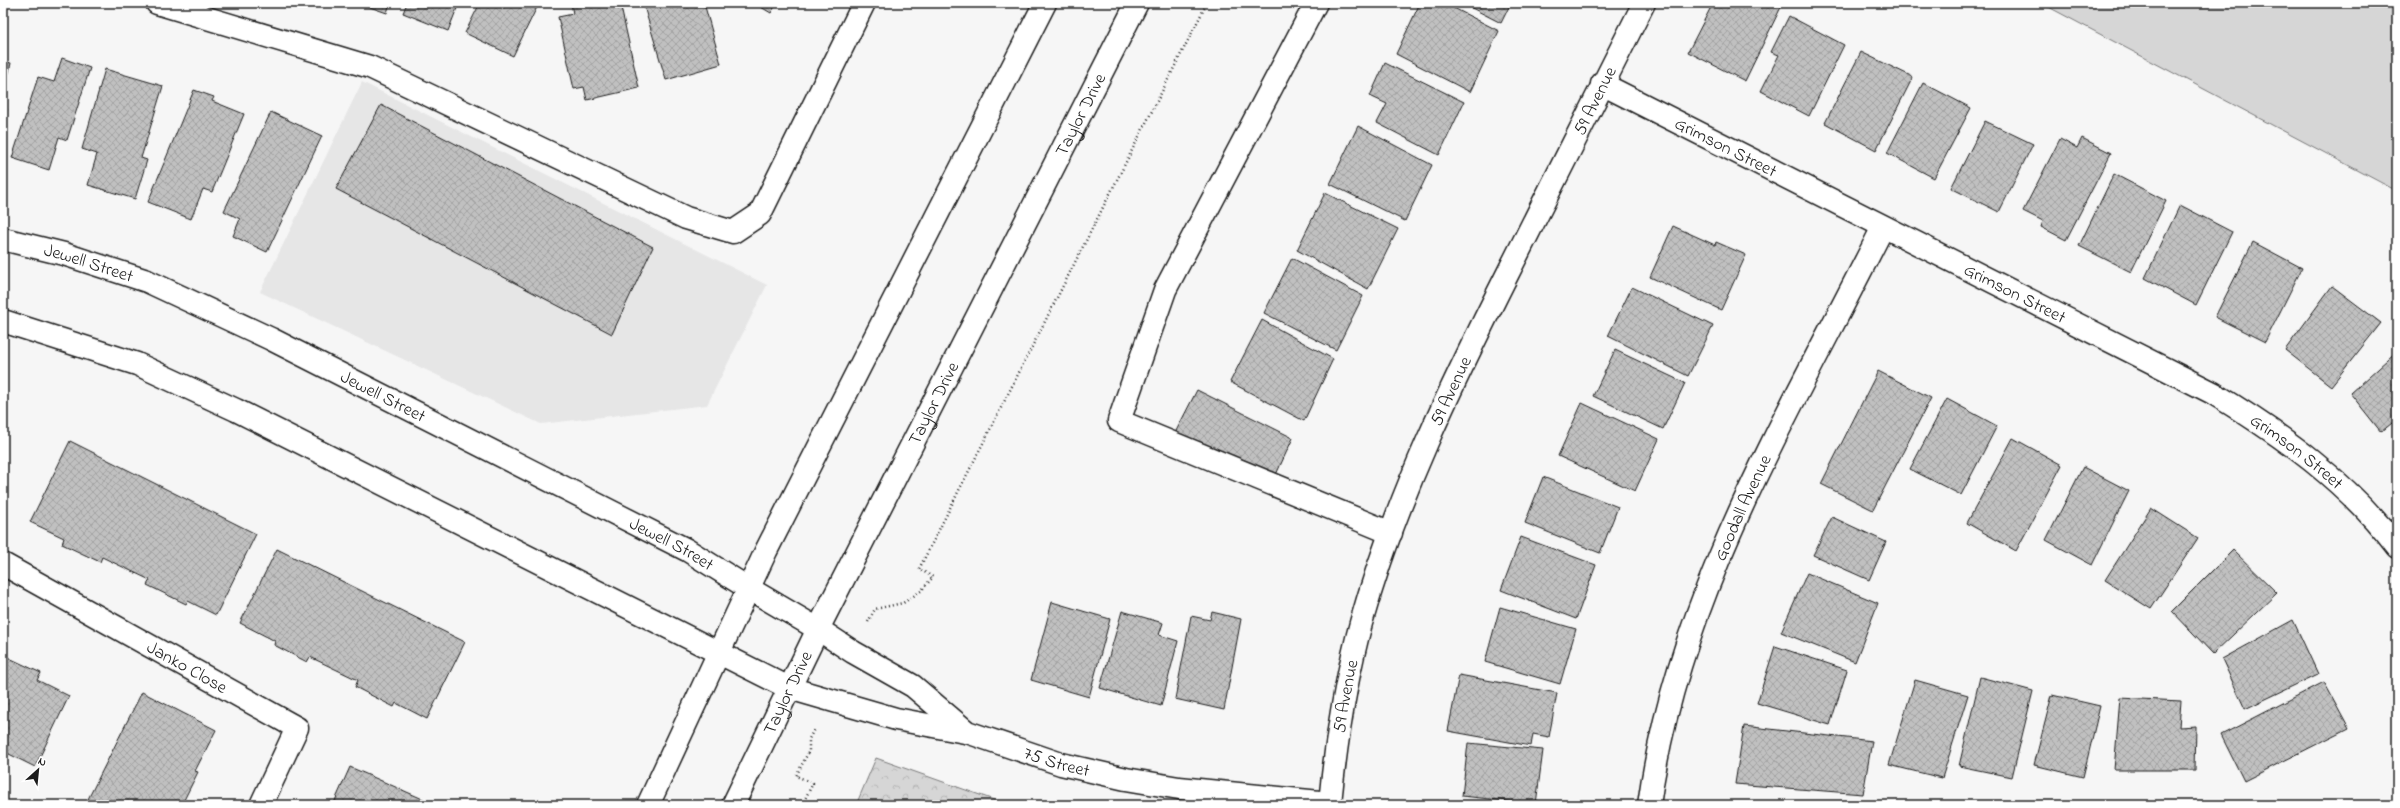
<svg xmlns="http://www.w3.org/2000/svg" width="2400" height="808" font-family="'Indie Flower',sans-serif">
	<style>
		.built { fill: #e6e6e6 }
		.green { fill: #d6d6d6; stroke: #797979 }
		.forest { fill: url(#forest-crowns); stroke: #797979 }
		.building { fill: url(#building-cross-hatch); stroke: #1c1c1c }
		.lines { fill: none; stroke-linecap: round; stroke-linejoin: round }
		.service-casing { stroke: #1c1c1c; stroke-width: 25 }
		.minor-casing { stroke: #1c1c1c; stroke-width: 25 }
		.tertiary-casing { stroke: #1c1c1c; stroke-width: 25 }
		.secondary-casing { stroke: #1c1c1c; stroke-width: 25 }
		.path { stroke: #1c1c1c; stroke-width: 2.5; stroke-dasharray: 1 3; stroke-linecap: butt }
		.service { stroke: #fff; stroke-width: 22 }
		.minor { stroke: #fff; stroke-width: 22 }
		.tertiary { stroke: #fff; stroke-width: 22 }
		.secondary { stroke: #fff; stroke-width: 22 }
		.labels { text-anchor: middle; stroke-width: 3; stroke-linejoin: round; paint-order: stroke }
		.street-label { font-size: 18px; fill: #1c1c1c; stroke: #fff }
	</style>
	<defs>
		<pattern id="forest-crowns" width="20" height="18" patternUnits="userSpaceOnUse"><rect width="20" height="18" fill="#d6d6d6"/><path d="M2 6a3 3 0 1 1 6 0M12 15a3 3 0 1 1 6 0" fill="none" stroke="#b7b7b7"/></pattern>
		<pattern id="building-cross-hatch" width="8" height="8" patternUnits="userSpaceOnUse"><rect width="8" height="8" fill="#c0c0c0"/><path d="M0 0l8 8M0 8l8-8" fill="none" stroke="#a4a4a4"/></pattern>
	</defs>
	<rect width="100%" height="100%" fill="#f6f6f6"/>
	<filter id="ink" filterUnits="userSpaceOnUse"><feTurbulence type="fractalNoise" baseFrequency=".025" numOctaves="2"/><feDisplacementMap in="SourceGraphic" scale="8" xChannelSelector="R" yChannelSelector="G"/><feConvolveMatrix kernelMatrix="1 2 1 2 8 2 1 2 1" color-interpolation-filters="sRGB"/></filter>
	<g filter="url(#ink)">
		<path class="built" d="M362,82L767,285L707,405L541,424L260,292Z"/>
		<path class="green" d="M2041,3H2397V191Z"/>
		<path class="forest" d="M876,758L1008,805H856Z"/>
		<path class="building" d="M358,3H390L387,13Z
			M407,3H459L448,31L403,13Z
			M480,3H539L513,56L465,33Z
			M571,3H620L639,88L587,100L584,87L574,89L558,17L573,14Z
			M643,3H704L721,64L666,80Z
			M754,3H777L771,13Z
			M1420,3H1444L1499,31L1470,92L1396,54Z
			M1462,3H1511L1501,23Z
			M1713,3L1782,5L1745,81L1688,52Z
			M1789,16L1844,45L1809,116L1761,91L1779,55L1771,52Z
			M1861,52L1913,77L1876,150L1825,123Z
			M62,58L90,68L67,140L59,137L49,170L12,158L38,77L54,82Z
			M3,61L11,63L3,98Z
			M1385,63L1464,102L1439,155L1377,123L1387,104L1370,96Z
			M105,69L163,86L141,158L147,160L135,199L88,185L97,154L82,149Z
			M1923,83L1971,108L1934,178L1887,153Z
			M194,90L214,97L212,101L244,114L212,192L203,189L191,219L148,202Z
			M381,105L653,247L612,334L336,189Z
			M3,108L7,109L3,128Z
			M271,112L322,136L267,252L233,236L240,219L224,211Z
			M1985,121L2033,144L1999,212L1951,188Z
			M1358,126L1432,165L1405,221L1330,184Z
			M2082,138L2111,153L2066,240L2041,227L2043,221L2023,211L2060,139L2077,148Z
			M2114,174L2166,201L2131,272L2079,246Z
			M1325,193L1398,229L1368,289L1297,250Z
			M2180,205L2232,232L2196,305L2145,278Z
			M1673,226L1715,245L1716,242L1746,255L1721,310L1650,277Z
			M2253,242L2302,268L2265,342L2215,317Z
			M1292,258L1363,296L1336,350L1264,313Z
			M2332,286L2381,323L2331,386L2285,350Z
			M1632,287L1713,326L1688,376L1608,336Z
			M1262,320L1333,359L1304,421L1230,382Z
			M1615,350L1685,383L1663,429L1593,396Z
			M2397,351V419L2381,432L2350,393Z
			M1878,371L1931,398L1873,510L1821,484Z
			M1197,390L1293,438L1273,481L1175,433Z
			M1947,399L1997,426L1961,495L1910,469Z
			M1582,403L1659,439L1635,491L1558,456Z
			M2013,438L2062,465L2016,551L1967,523Z
			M70,441L256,534L216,615L188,601L186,604L147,585L150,580L102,557L100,562L62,544L64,538L30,522Z
			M2083,467L2129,491L2092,565L2046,540Z
			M1543,477L1618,507L1600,553L1525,523Z
			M2151,508L2198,538L2151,609L2105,580Z
			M1832,517L1886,542L1869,580L1813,555Z
			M1521,537L1596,565L1576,619L1501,590Z
			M277,549L465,642L427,719L396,703L394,707L355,687L358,680L310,657L307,662L274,645L275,641L240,623Z
			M2233,550L2277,593L2213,654L2172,611Z
			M1807,573L1878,603L1855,662L1781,632Z
			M1052,602L1110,619L1089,697L1031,680Z
			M1500,607L1576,629L1560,684L1485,662Z
			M1122,611L1163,623L1159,635L1178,641L1161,706L1100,688Z
			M1212,612L1241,619L1224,710L1175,699L1191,616L1210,620Z
			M2293,620L2318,674L2245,709L2222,659Z
			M1775,646L1847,670L1830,725L1757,703Z
			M3,655L41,673L37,680L69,696L35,767L3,751Z
			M1459,675L1557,693L1549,737L1533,734L1531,746L1448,731Z
			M1980,677L2033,691L2012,777L1959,766Z
			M1915,680L1968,695L1942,778L1889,765Z
			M2324,682L2349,728L2244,781L2221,735Z
			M142,692L216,730L195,771L198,772L182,804L85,805Z
			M2052,695L2100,706L2083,777L2034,765Z
			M2120,698L2181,701L2179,727L2196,726L2195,770H2114Z
			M1744,726L1872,741L1863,794L1735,784Z
			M1468,743L1543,750L1536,804L1462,796Z
			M350,767L425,800L423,805H327L329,801L334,803Z"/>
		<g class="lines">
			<g class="service-casing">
				<path id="service" d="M157,3L370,67L686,218L733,232L760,214L864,3
					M1316,3L1165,290L1119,421L1391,533"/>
			</g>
			<g class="minor-casing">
				<g id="minor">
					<path id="s1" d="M1602,84L2213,393C2282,435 2348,482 2397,547"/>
					<path id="s2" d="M3,564L297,728L261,805"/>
					<path id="s3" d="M1330,803C1336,742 1345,682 1361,623C1396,498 1453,382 1511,267C1555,179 1599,91 1644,3"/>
					<path id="s4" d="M1649,805C1677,595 1790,413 1883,227"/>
				</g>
			</g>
			<g class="tertiary-casing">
				<g id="tertiary">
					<path id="s5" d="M3,239L64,254L147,281L271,339L687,550L748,588L818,629L853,652L913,686L967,732L1061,764L1126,779L1179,788L1330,803V805"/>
					<path d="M3,321L137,364L236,410L789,688L896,719L965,732"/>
				</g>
			</g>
			<g class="secondary-casing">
				<g id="secondary">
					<path d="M648,805L766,551L1045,3"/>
					<path id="s6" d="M733,805L818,629L1137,3"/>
				</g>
			</g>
			<path class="path" d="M868,622L875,609L903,603L921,591L933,577L919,569L1207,3
				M802,805L813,783L796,776L809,751V739L814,729"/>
			<use href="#service" class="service"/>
			<use href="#minor" class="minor"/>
			<use href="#tertiary" class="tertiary"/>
			<use href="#secondary" class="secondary"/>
		</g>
	</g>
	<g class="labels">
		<g class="street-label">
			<text dy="6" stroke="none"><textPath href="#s3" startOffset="756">59 Avenue</textPath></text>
			<text dy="6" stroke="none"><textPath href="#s6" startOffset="773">Taylor Drive</textPath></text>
			<text dy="6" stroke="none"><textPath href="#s1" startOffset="139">Grimson Street</textPath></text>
			<text dy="6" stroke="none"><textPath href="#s5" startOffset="89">Jewell Street</textPath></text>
			<text dy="6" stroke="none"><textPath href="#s1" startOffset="463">Grimson Street</textPath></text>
			<text dy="6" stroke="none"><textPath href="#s3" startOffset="432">59 Avenue</textPath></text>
			<text dy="6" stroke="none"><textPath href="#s5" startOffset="413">Jewell Street</textPath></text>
			<text dy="6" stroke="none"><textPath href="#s6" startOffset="449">Taylor Drive</textPath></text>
			<text dy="6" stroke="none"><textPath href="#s1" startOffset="787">Grimson Street</textPath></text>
			<text dy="6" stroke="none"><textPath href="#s4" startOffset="313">Goodall Avenue</textPath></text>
			<text dy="6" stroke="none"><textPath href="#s5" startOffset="737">Jewell Street</textPath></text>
			<text dy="6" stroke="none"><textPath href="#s2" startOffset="211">Janko Close</textPath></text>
			<text dy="6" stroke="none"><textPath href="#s6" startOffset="125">Taylor Drive</textPath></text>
			<text dy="6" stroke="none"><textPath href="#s3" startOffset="108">59 Avenue</textPath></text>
			<text dy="6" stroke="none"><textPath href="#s5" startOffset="1183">75 Street</textPath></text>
		</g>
	</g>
	<rect width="2400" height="808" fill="none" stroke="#fff" stroke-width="16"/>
	<rect x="8" y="8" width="2384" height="792" fill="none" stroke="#1c1c1c" stroke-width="1.5" filter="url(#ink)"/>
	<g transform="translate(38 770) rotate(27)" stroke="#ffffff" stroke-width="3" paint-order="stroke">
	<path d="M0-3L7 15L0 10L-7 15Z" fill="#1c1c1c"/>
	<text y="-6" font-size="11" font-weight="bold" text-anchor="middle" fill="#1c1c1c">N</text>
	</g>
</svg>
